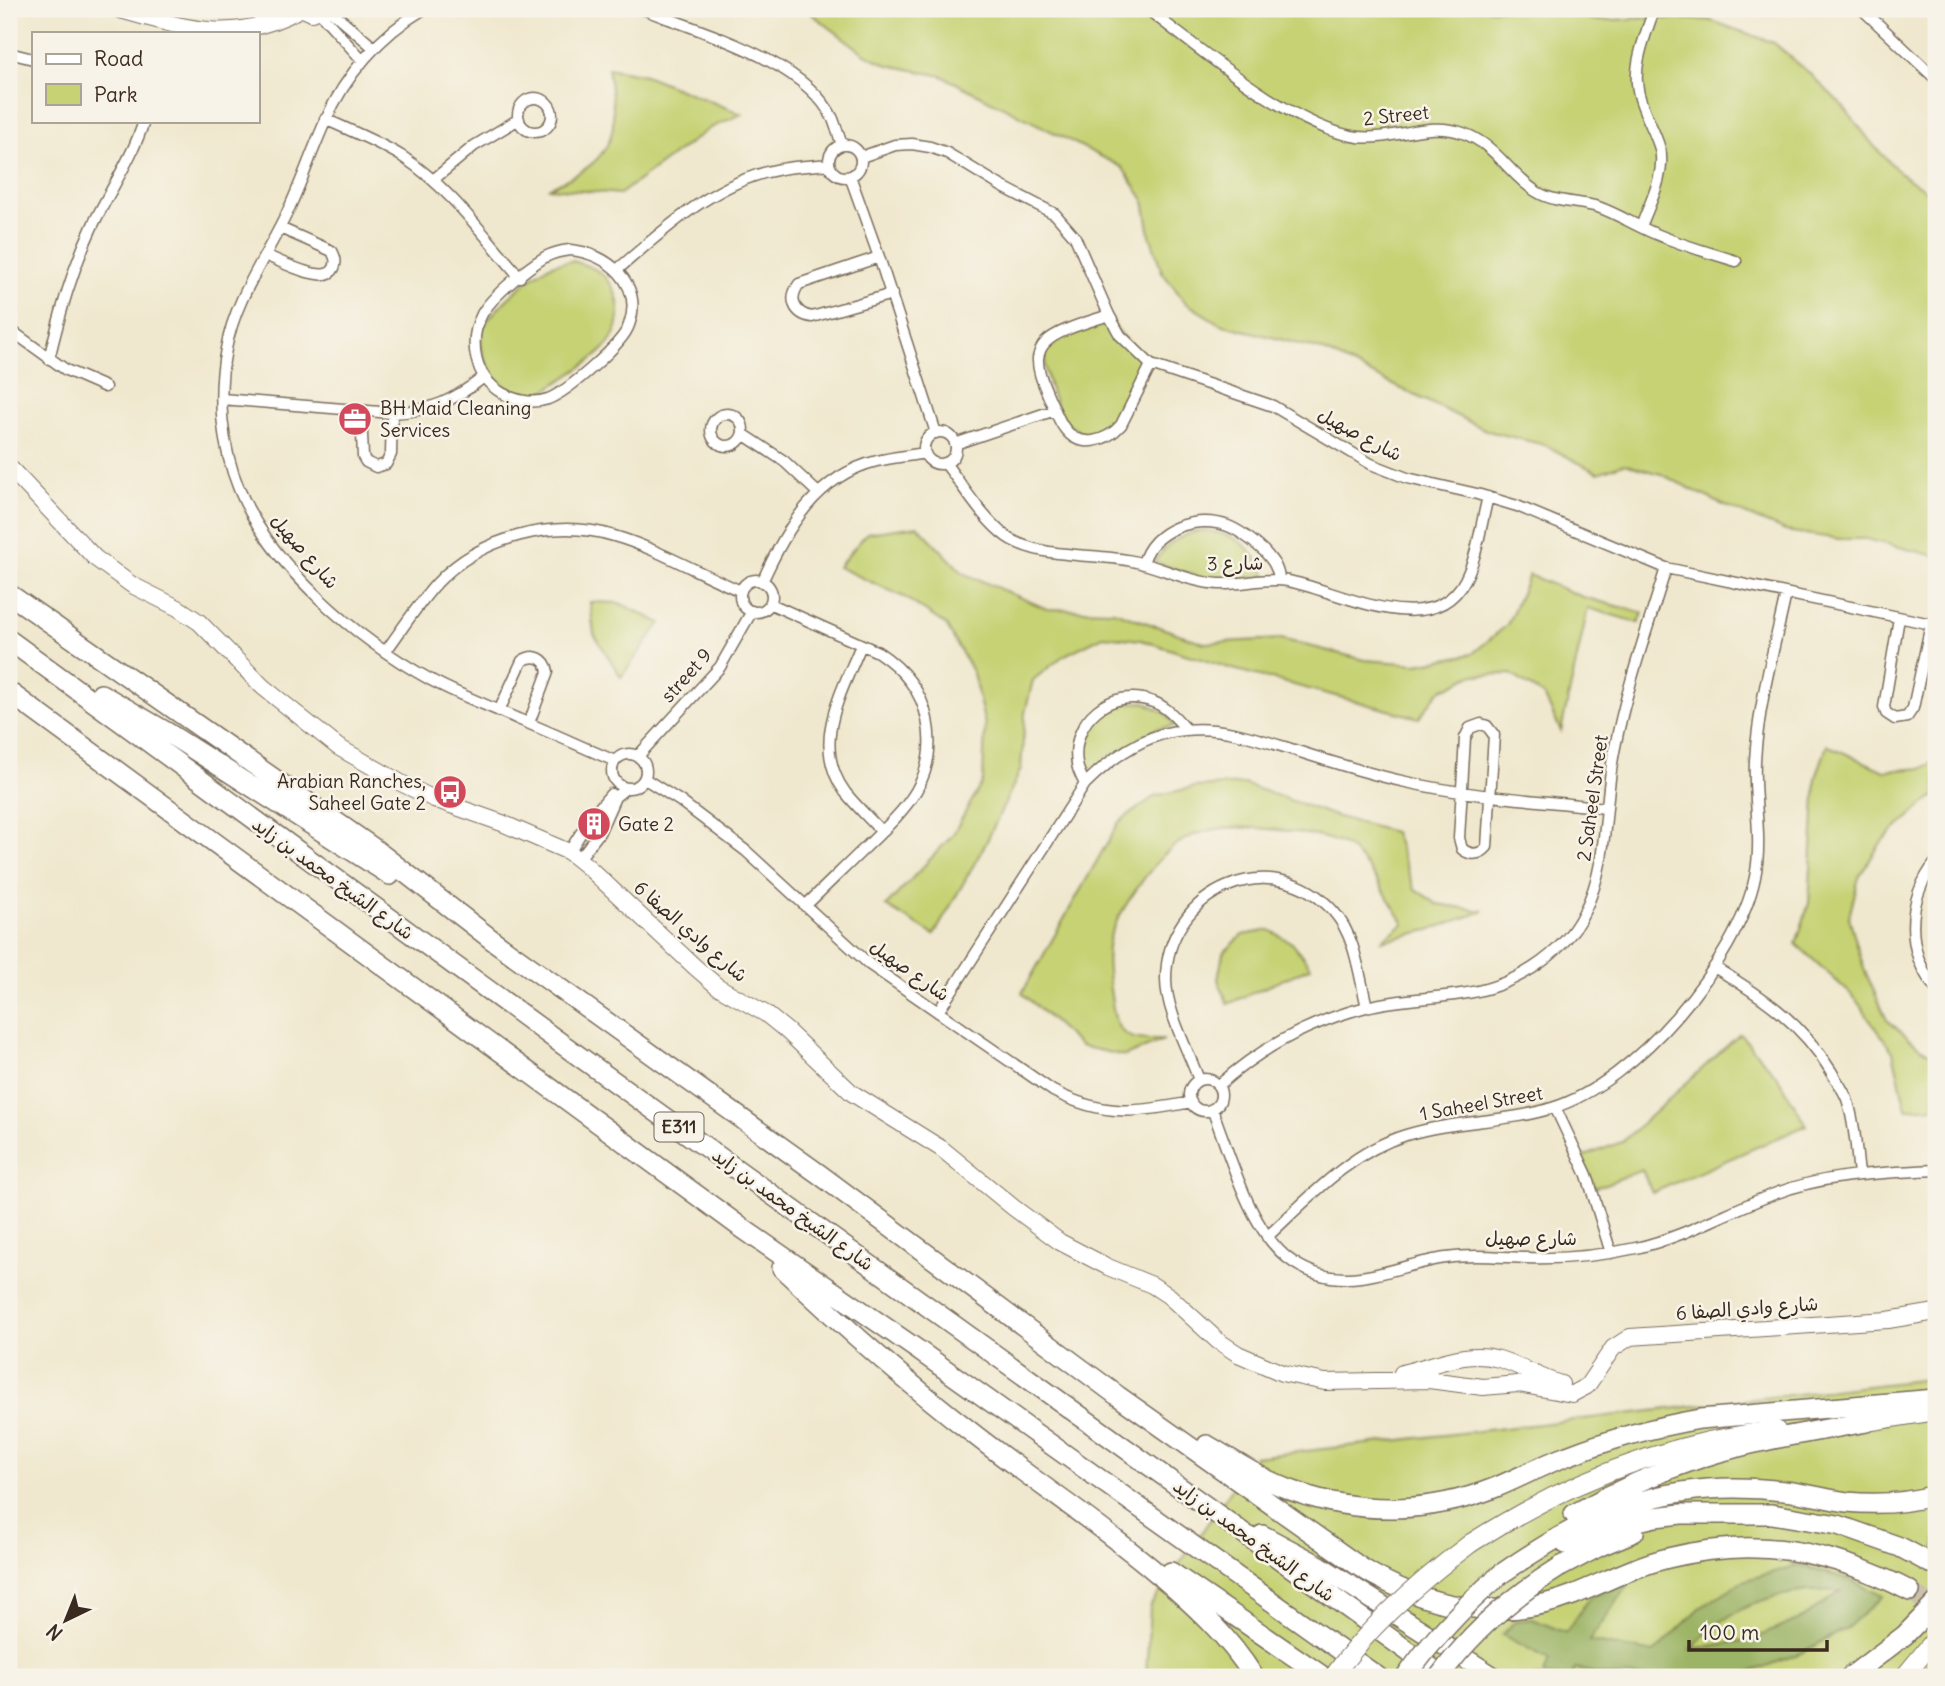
<svg xmlns="http://www.w3.org/2000/svg" width="1945" height="1686" font-family="Delius,'Playpen Sans Arabic',sans-serif">
	<style>
		.green { fill: #c6d273; stroke: #807e48; stroke-width: 2 }
		.forest { fill: #9cb465; stroke: #6c6f42; stroke-width: 2; fill-rule: evenodd }
		.lines { fill: none; stroke-linecap: round; stroke-linejoin: round }
		.highway-tunnel { stroke: #ccc2ab; stroke-width: 19; stroke-dasharray: 19 10; stroke-linecap: butt }
		.street-casing { stroke: #7a6c5c; stroke-width: 13 }
		.secondary-casing { stroke: #7a6c5c; stroke-width: 18 }
		.primary-casing { stroke: #7a6c5c; stroke-width: 20 }
		.highway-casing { stroke: #7a6c5c; stroke-width: 22 }
		.street { stroke: #fff; stroke-width: 10 }
		.secondary { stroke: #fff; stroke-width: 16 }
		.primary { stroke: #fff; stroke-width: 18 }
		.highway { stroke: #fff; stroke-width: 19 }
		.primary-bridge-casing { stroke: #7a6c5c; stroke-width: 20; stroke-linecap: butt }
		.highway-bridge-casing { stroke: #7a6c5c; stroke-width: 22; stroke-linecap: butt }
		.primary-bridge { stroke: #fff; stroke-width: 18 }
		.highway-bridge { stroke: #fff; stroke-width: 19 }
		.labels { text-anchor: middle; stroke-width: 5; stroke-linejoin: round; paint-order: stroke }
		.shield { fill: #f7f3e8; stroke: #73665b; stroke-width: 2 }
		.shield-label { font-size: 18px; font-weight: bold; fill: #3b2a1e }
		.street-label { font-size: 19px; fill: #3b2a1e; stroke: #f7f3e8 }
		.poi-label { font-size: 19px; fill: #3b2a1e; stroke: #f7f3e8; text-anchor: start }
	</style>
	<rect width="100%" height="100%" fill="#f7f3e8"/>
	<filter id="ink" filterUnits="userSpaceOnUse"><feTurbulence type="fractalNoise" baseFrequency=".0143" numOctaves="2"/><feDisplacementMap in="SourceGraphic" scale="14" xChannelSelector="R" yChannelSelector="G"/><feConvolveMatrix kernelMatrix="1 2 1 2 8 2 1 2 1" color-interpolation-filters="sRGB"/></filter>
	<filter id="wash" filterUnits="userSpaceOnUse"><feTurbulence type="fractalNoise" baseFrequency=".00686" numOctaves="4" result="noise"/><feDisplacementMap in="SourceGraphic" scale="28" xChannelSelector="R" yChannelSelector="G"/><feGaussianBlur stdDeviation="1.57" result="paint"/><feColorMatrix in="noise" values="0 0 0 0 0 0 0 0 0 0 0 0 0 0 0 0 0 1.4 0 .05"/><feComposite in="paint" operator="in"/></filter>
	<g filter="url(#wash)">
		<rect width="100%" height="100%" fill="#f0e8ce"/>
		<path class="green" d="M805,9H1567L1596,21L1643,18L1709,20L1774,43L1808,72L1843,106L1874,146L1901,174L1936,197V556L1866,539H1839L1785,531L1721,504L1661,474L1624,464L1598,473L1545,445L1488,431L1322,350L1220,324L1186,303L1162,272L1150,235L1144,200L1122,167L942,76L888,65L865,54Z
			M608,68L645,75L742,114L710,128L620,194L548,188C578,175 609,161 613,125C615,107 610,86 608,68Z
			M573,261C581,264 591,266 598,271C623,289 626,325 605,348C590,364 562,379 543,392C533,395 522,396 512,391C493,381 477,352 482,331C486,315 536,271 552,265C559,262 566,262 573,261Z
			M1105,315L1143,360C1134,379 1118,424 1099,432C1094,434 1087,434 1082,434C1077,430 1069,426 1065,421C1055,407 1038,362 1048,348C1057,335 1090,323 1105,315Z
			M918,526L963,573L1047,609L1114,611L1204,643L1281,639L1365,660L1417,664L1472,654L1507,625L1529,575L1583,597L1643,613L1639,623L1588,608L1561,731L1544,696L1511,674L1472,675L1438,692L1419,718L1229,668L1141,640L1103,636L1063,656L1033,680L1025,713L1021,769L986,843L934,935L886,906L952,836L983,781L985,725L973,673L946,625L904,597L838,567L867,533Z
			M1203,530C1241,535 1248,545 1267,576L1212,581L1154,562C1168,543 1179,535 1203,530Z
			M590,602L619,603L661,623L621,677L594,634Z
			M1145,702L1165,713L1175,726L1156,729L1087,771L1080,750L1086,728L1101,710L1121,703Z
			M1827,745L1884,771L1923,768L1936,760V796L1923,805L1882,841L1859,877L1849,917L1864,969L1887,1020L1919,1047L1936,1057V1107L1906,1109L1893,1052L1854,997L1796,944L1809,903L1816,778Z
			M1244,784L1338,817L1394,832L1414,888L1437,904L1484,911L1429,930L1381,941L1404,923C1387,898 1372,866 1347,847C1331,836 1289,831 1269,829C1237,826 1205,825 1177,844C1156,857 1120,910 1111,934C1104,953 1109,983 1112,1002C1114,1014 1115,1028 1127,1035C1137,1041 1152,1040 1164,1040L1125,1056L1080,1046L1022,993L1119,822L1155,796L1195,787Z
			M1270,930L1292,943L1311,967L1228,1004L1218,980L1223,953L1243,935Z
			M1740,1034L1777,1076L1807,1125L1652,1193L1642,1170L1595,1188L1582,1157L1622,1142Z
			M1936,1378V1677H1146L1150,1606L1254,1457Z"/>
		<path class="forest" d="M1797,1565L1848,1579L1883,1596L1847,1628L1803,1652L1744,1675L1723,1677H1616L1575,1669L1571,1677H1543L1549,1659L1502,1635L1515,1621L1533,1619L1566,1633L1590,1596L1633,1578L1589,1641L1654,1653L1700,1608L1743,1581ZM1841,1591L1802,1618L1753,1639L1692,1649C1730,1604 1783,1587 1841,1591Z"/>
	</g>
	<g filter="url(#ink)">
		<g class="lines">
			<path class="highway-tunnel" d="M1910,1591L1936,1608"/>
			<g class="street-casing">
				<path id="street" d="M329,9L374,48
					M424,9C380,35 345,75 325,122C311,153 301,184 286,215C265,259 235,299 226,349C217,395 221,445 239,489C271,567 358,640 431,680C459,695 489,706 518,719C550,732 582,747 615,761
					M643,9C700,32 805,60 833,119C836,127 839,136 842,145
					M1147,9C1199,48 1294,129 1358,137C1394,141 1428,120 1463,133C1497,145 1509,175 1537,192C1555,203 1578,201 1598,207C1618,214 1636,226 1656,234C1682,245 1709,253 1736,261
					M1862,9L1936,79
					M319,12L362,60
					M9,53L33,59
					M518 115a17 17 0 1 1 34 0a17 17 0 1 1-34 0Z
					M325,119C351,131 379,142 403,157C449,187 484,236 520,277
					M829 161a16 16 0 1 1 32 0a16 16 0 1 1-32 0Z
					M861,157L895,145L912,144L930,147L947,153L1001,186L1055,214L1075,237L1109,315L1120,335L1151,365L1273,406L1371,464L1407,478L1477,494L1517,506L1666,568L1936,625
					M850,176L879,257L936,433
					M433,180L474,146L519,119
					M1641,227C1649,204 1666,175 1660,149C1654,127 1639,107 1637,83C1635,58 1647,32 1654,9
					M570,250C608,253 644,284 629,325C623,344 567,392 548,399C533,404 516,401 502,393C474,377 468,341 482,314C492,296 527,268 545,257C553,253 561,251 570,250Z
					M265,255C280,261 326,286 334,268C337,261 335,257 332,251L280,228
					M879,257L799,284C788,299 794,314 812,317L892,294
					M617,270C665,229 716,180 781,169C796,166 813,166 829,164
					M1109,315C1092,321 1056,330 1045,343C1041,347 1039,353 1038,358C1037,372 1045,387 1050,400C1055,409 1058,420 1065,429C1080,449 1106,442 1121,425L1151,365
					M9,329L66,370L105,387
					M49,359C60,313 72,270 92,227C109,191 132,159 144,121
					M222,399L392,413C432,411 453,401 484,377
					M361,411L363,457L366,462L376,467L386,464L391,454L392,413
					M711 430a16 16 0 1 1 32 0a16 16 0 1 1-32 0Z
					M924 448a16 16 0 1 1 32 0a16 16 0 1 1-32 0Z
					M743,434L784,461L818,493
					M955,444L1055,410
					M945,463C963,486 984,521 1007,537C1039,559 1094,553 1132,561C1162,567 1188,582 1219,584C1242,585 1266,577 1288,581C1340,591 1432,643 1465,580C1478,555 1481,523 1488,497
					M1143,564C1151,529 1197,514 1228,526C1241,531 1254,542 1264,551C1272,560 1278,567 1279,579
					M740 596a16 16 0 1 1 32 0a16 16 0 1 1-32 0Z
					M762,582C786,529 816,476 877,461C893,457 909,456 925,453
					M771,604L878,652C902,668 921,689 927,719C939,778 906,809 867,846C846,866 826,886 805,906
					M1899,618L1884,707L1886,713L1895,719L1907,717L1913,708L1931,624
					M861,645C842,692 810,744 845,792C856,806 870,819 882,832
					M386,651C402,629 418,604 437,583C480,537 554,518 614,536C656,548 700,574 741,591
					M499,711L522,661C534,653 546,658 548,672L529,723
					M1481,724L1487,726L1494,735L1487,847C1480,855 1471,856 1462,849L1459,838L1465,738L1470,728Z
					M612 771a17 17 0 1 1 34 0a17 17 0 1 1-34 0Z
					M638,756L720,667L752,611
					M645,779L680,801L746,851L870,965L1053,1091C1103,1117 1138,1113 1191,1102
					M1085,784C1082,778 1078,771 1077,764C1070,720 1112,686 1153,702C1166,706 1177,719 1186,729
					M569,852L589,820L611,794
					M579,859L599,833L615,797L626,788
					M1936,862C1906,899 1905,952 1936,989
					M1714,967C1762,996 1801,1022 1831,1071C1836,1080 1843,1089 1847,1099C1855,1123 1856,1150 1859,1174
					M938,1012L1085,784C1112,757 1145,733 1185,730C1222,726 1259,739 1294,750C1331,762 1368,774 1406,782C1471,797 1540,800 1606,808
					M1189 1095a16 16 0 1 1 32 0a16 16 0 1 1-32 0Z
					M1199,1080C1188,1050 1166,1011 1166,979C1166,890 1274,843 1334,912C1356,937 1359,975 1367,1007
					M1218,1086C1261,1047 1310,1022 1366,1007C1398,999 1429,999 1461,994C1510,988 1562,958 1584,912C1610,861 1603,802 1615,747C1627,686 1648,627 1666,568
					M1555,1107L1587,1175L1611,1253
					M1212,1109C1230,1155 1251,1235 1293,1262C1345,1297 1392,1265 1446,1258C1473,1254 1499,1257 1526,1258C1562,1259 1600,1256 1636,1248C1685,1237 1728,1211 1774,1194C1826,1174 1881,1173 1936,1170
					M1267,1237C1309,1198 1350,1152 1406,1135C1454,1120 1505,1123 1552,1108C1635,1083 1738,961 1755,877C1763,838 1753,800 1755,761C1758,705 1774,649 1786,594"/>
			</g>
			<g class="secondary-casing">
				<path id="secondary" d="M117,9C185,28 233,46 300,9
					M303,9L312,13L322,9
					M9,467L95,558L132,585L178,608L199,622L263,687L338,747L401,783L434,799L502,823L569,852L589,868L695,967L717,986L766,1014L787,1031L852,1093L942,1149L1014,1208L1060,1242L1108,1267L1152,1285L1169,1296L1218,1341L1238,1354L1282,1373L1325,1382L1429,1380L1483,1387L1518,1384L1572,1394L1587,1386L1613,1348L1630,1337L1888,1320L1936,1312
					M1402,1373C1434,1366 1466,1349 1499,1359C1520,1365 1539,1378 1561,1384"/>
			</g>
			<g class="primary-casing">
				<path id="primary" d="M1853,1424L1936,1411
					M1471,1543C1565,1483 1665,1442 1776,1430
					M1904,1677L1936,1638
					M1932,1677L1936,1673"/>
			</g>
			<g class="highway-casing">
				<path id="highway" d="M9,594L372,847L491,939L819,1174L1118,1396L1360,1567C1426,1608 1500,1623 1573,1595C1605,1582 1635,1566 1668,1558C1755,1536 1831,1550 1910,1591
					M9,640L562,1044L1444,1677
					M9,692L739,1226L918,1350L1378,1677
					M101,694L168,733L390,875
					M782,1268C842,1325 905,1381 971,1432C1032,1480 1097,1522 1157,1573C1194,1605 1228,1635 1254,1677
					M1207,1445C1236,1462 1264,1481 1296,1492C1361,1515 1431,1513 1494,1488C1519,1478 1542,1465 1567,1456C1610,1439 1654,1427 1700,1419L1936,1399
					M1574,1514C1615,1491 1658,1472 1703,1457C1756,1440 1812,1432 1867,1422
					M1262,1535L1320,1566L1494,1677
					M1566,1544L1604,1529L1655,1517L1681,1514H1772L1838,1525L1900,1547L1930,1563
					M1560,1567L1600,1546L1634,1532
					M1171,1572L1324,1677
					M1501,1574C1594,1510 1668,1477 1784,1491C1805,1493 1826,1499 1847,1502C1877,1505 1907,1503 1936,1495
					M1850,1677L1905,1635L1936,1603"/>
			</g>
			<use href="#street" class="street"/>
			<use href="#secondary" class="secondary"/>
			<use href="#primary" class="primary"/>
			<use href="#highway" class="highway"/>
			<g class="primary-bridge-casing">
				<path id="primary-bridge" d="M1333,1677C1369,1625 1420,1581 1471,1543"/>
			</g>
			<g class="highway-bridge-casing">
				<path id="highway-bridge" d="M1406,1677C1433,1638 1465,1605 1501,1574
					M1439,1677C1472,1632 1513,1596 1560,1567"/>
			</g>
			<use href="#primary-bridge" class="primary-bridge"/>
			<use href="#highway-bridge" class="highway-bridge"/>
		</g>
	</g>
	<defs>
		<g id="office-disc" transform="scale(1.75)"><circle r="9.5" fill="#d1495b" stroke="#f7f3e8"/><path d="M-6-3h4V-5.5h4V-3h4V5H-6ZM-1-4.5V-3h2v-1.5ZM-6 0V1H6V0Z" fill="#fff"/></g>
		<g id="bus-disc" transform="scale(1.75)"><circle r="9.5" fill="#d1495b" stroke="#f7f3e8"/><path d="M-5-6H5V4H4V6H2V4H-2V6H-4V4H-5ZM-3.5-4V0h7V-4ZM-3.5 1.2v1.5H-2V1.2ZM2 1.2v1.5H3.5V1.2Z" fill="#fff"/></g>
		<g id="building-disc" transform="scale(1.75)"><circle r="9.5" fill="#d1495b" stroke="#f7f3e8"/><path d="M-4-6H4V6H1V3H-1V6H-4ZM-2.5-4.3h1.7v1.8h-1.7ZM.8-4.3h1.7v1.8H.8ZM-2.5-1h1.7V.8h-1.7ZM.8-1h1.7V.8H.8Z" fill="#fff"/></g>
	</defs>
	<g fill-rule="evenodd">
		<use href="#office-disc" x="355" y="419"/>
		<use href="#bus-disc" x="450" y="792"/>
		<use href="#building-disc" x="594" y="824"/>
	</g>
	<g class="labels">
		<rect class="shield" x="654.5" y="1112.5" width="49" height="29" rx="5"/>
		<g class="shield-label">
			<text x="679" y="1133">E311</text>
		</g>
		<g class="street-label">
			<text transform="translate(1396 115) rotate(-6)" y="7">2 Street</text>
			<text transform="translate(1360 434) rotate(28)" y="7">شارع صهيل</text>
			<text transform="translate(305 551) rotate(49)" y="7">شارع صهيل</text>
			<text transform="translate(1235 563) rotate(-1)" y="7">3 شارع</text>
			<text transform="translate(686 675) rotate(-48)" y="7">street 9</text>
			<text transform="translate(1592 798) rotate(-82)" y="7">2 Saheel Street</text>
			<text transform="translate(333 878) rotate(36)" y="7">شارع الشيخ محمد بن زايد</text>
			<text transform="translate(691 931) rotate(41)" y="7">شارع وادي الصفا 6</text>
			<text transform="translate(910 970) rotate(35)" y="7">شارع صهيل</text>
			<text transform="translate(1481 1103) rotate(-10)" y="7">1 Saheel Street</text>
			<text transform="translate(793 1209) rotate(36)" y="7">شارع الشيخ محمد بن زايد</text>
			<text x="1531" y="1245">شارع صهيل</text>
			<text transform="translate(1747 1308) rotate(-4)" y="7">شارع وادي الصفا 6</text>
			<text transform="translate(1254 1540) rotate(36)" y="7">شارع الشيخ محمد بن زايد</text>
		</g>
		<g class="poi-label">
			<text x="380" y="415">BH Maid Cleaning<tspan x="380" dy="22">Services</tspan></text>
			<text x="426" y="788" text-anchor="end">Arabian Ranches,<tspan x="426" dy="22">Saheel Gate 2</tspan></text>
			<text x="618" y="831">Gate 2</text>
		</g>
	</g>
	<rect width="1945" height="1686" fill="none" stroke="#f7f3e8" stroke-width="35"/>
	<rect x="32" y="32" width="228" height="91" fill="#f7f3e8" stroke="#aca397" stroke-width="2"/>
	<rect x="46" y="54" width="35" height="10" fill="#ffffff" stroke="#aca397" stroke-width="2"/>
	<text x="94" y="66" font-size="21" fill="#3b2a1e">Road</text>
	<rect x="46" y="84" width="35" height="21" fill="#c6d273" stroke="#aca397" stroke-width="2"/>
	<text x="94" y="102" font-size="21" fill="#3b2a1e">Park</text>
	<g transform="translate(66 1620) rotate(223)" stroke="#f7f3e8" stroke-width="5" paint-order="stroke">
	<path d="M0-5L12 26L0 18L-12 26Z" fill="#3b2a1e"/>
	<text y="-10" font-size="19" font-weight="bold" text-anchor="middle" fill="#3b2a1e">N</text>
	</g>
	<path d="M1689 1640v10h138v-10" fill="none" stroke="#3b2a1e" stroke-width="3.5"/>
	<text x="1700" y="1640" font-size="21" fill="#3b2a1e" stroke="#f7f3e8" stroke-width="5" paint-order="stroke">100 m</text>
</svg>
